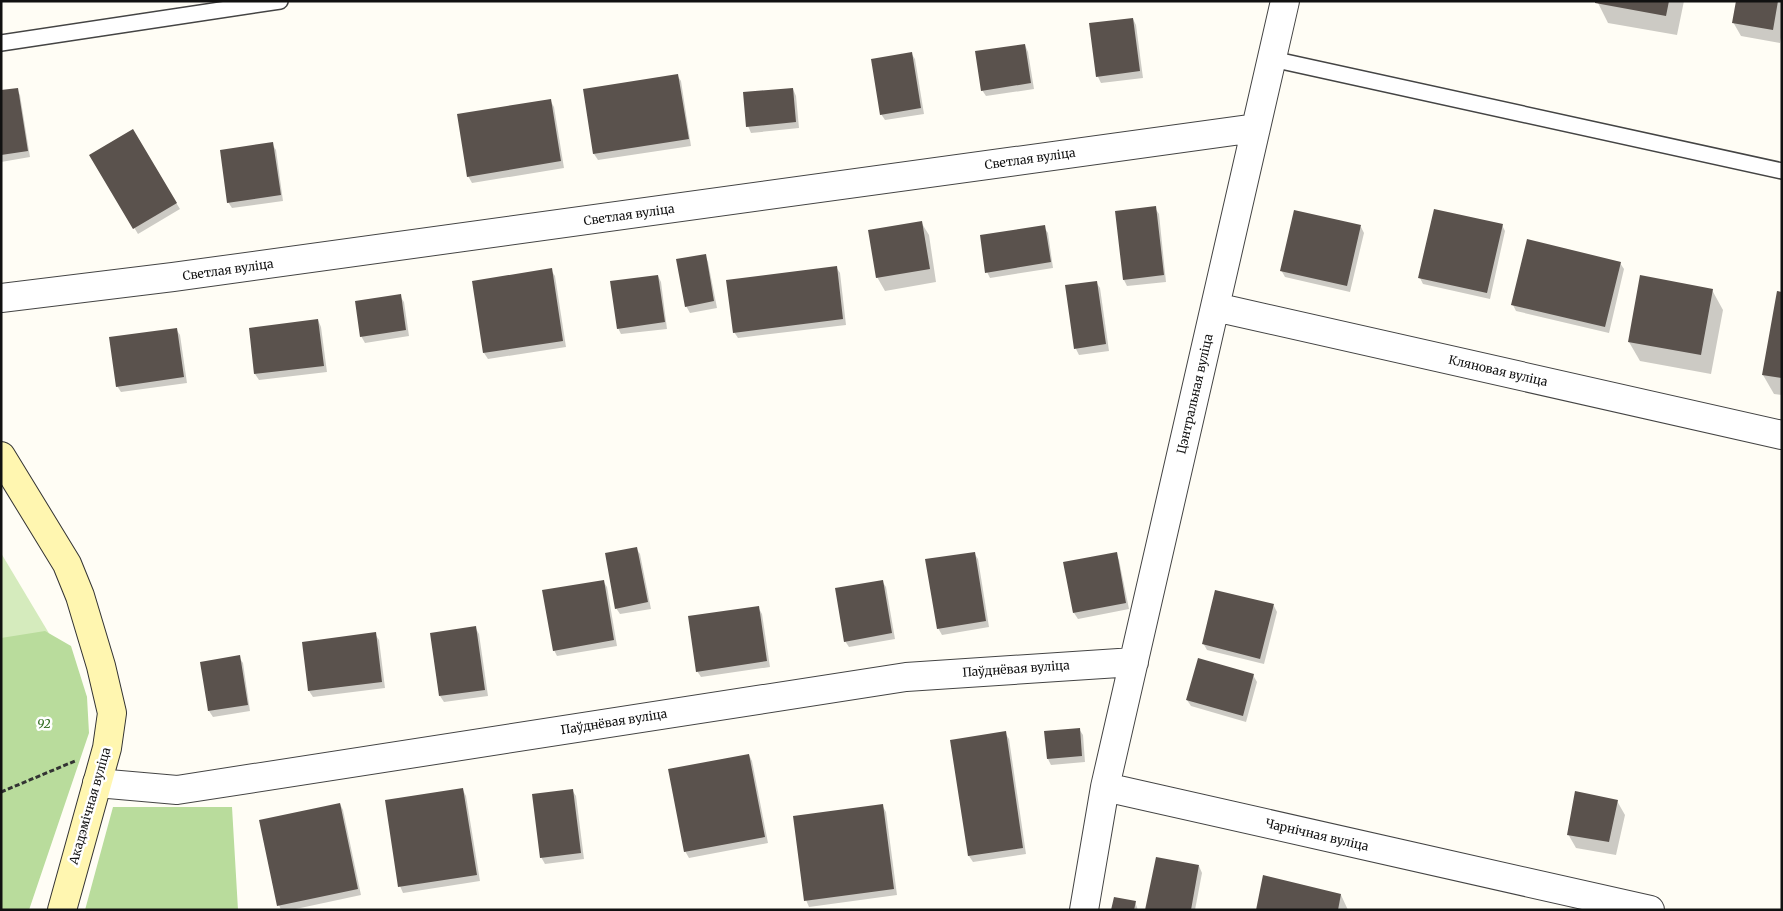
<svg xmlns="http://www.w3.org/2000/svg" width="1783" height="911" font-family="Merriweather,serif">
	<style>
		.green { fill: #d5ebbd }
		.forest { fill: #b9dc9c }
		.shadow { fill: #0003 }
		.building { fill: #5a524d }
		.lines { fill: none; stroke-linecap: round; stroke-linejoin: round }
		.lane-casing { stroke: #444; stroke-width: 18 }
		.street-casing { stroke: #444; stroke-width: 30 }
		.secondary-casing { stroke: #333; stroke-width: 30 }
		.path { stroke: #333; stroke-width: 3; stroke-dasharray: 5 2.5; stroke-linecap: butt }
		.lane { stroke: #fff; stroke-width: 15 }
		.street { stroke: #fff; stroke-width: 28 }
		.secondary { stroke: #fff6b0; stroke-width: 28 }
		.labels { text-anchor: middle; stroke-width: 5; stroke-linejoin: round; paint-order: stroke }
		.street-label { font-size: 12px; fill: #111; stroke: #fff }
		.park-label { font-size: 12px; font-style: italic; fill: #2f6b1f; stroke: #fff }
	</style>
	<rect width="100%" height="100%" fill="#fffdf5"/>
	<path class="green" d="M1,553L87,697L1,711Z"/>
	<path class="forest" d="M45,631L71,646L87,697L89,733L29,910H1V638Z
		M113,807H232L238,910H85Z"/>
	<path class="shadow" d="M1597,1H1684L1677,35L1608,23Z
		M1737,1H1782V32L1780,43L1741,36L1733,22Z
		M1133,19L1136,25L1143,78L1101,83L1098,77Z
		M1025,45L1028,52L1034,89L986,96L982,90Z
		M911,53L915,59L924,114L885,120L881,114Z
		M677,75L681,81L691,146L598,160L594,154L584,90Z
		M17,89L20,95L30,157L1,162V92Z
		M793,89L796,96L799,128L751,133L748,126Z
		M550,100L554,107L564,168L472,183L468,176Z
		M132,131L180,209L138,234L90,155Z
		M272,144L276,150L283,201L232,208L228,202Z
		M1155,208L1159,214L1166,282L1127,286L1124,280Z
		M921,222L929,235L936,282L885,291L877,277Z
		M1502,225L1505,231L1490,299L1423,284L1420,278Z
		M1044,227L1048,233L1053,268L990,278L987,272Z
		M1361,227L1364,233L1350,292L1285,277L1281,270Z
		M705,255L708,262L717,308L690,313L686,306Z
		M1620,263L1624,269L1609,333L1516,311L1513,305Z
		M836,267L840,273L846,325L738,338L734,332Z
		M551,270L555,276L566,347L488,359L484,353Z
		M658,276L661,282L667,329L621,334L618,328Z
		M1096,282L1100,288L1109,351L1079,355L1076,349Z
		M1712,290L1723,310L1711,374L1640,361L1629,342Z
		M1782,293V395L1774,394L1763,375Z
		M400,296L404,302L409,336L365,343L361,336Z
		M318,320L321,327L327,372L259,380L255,374L250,329Z
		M176,329L180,335L187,383L121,392L117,386Z
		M636,548L640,554L651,609L620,614L616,608Z
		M974,553L978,559L989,627L942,635L938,628Z
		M1116,554L1119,560L1129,609L1078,619L1074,613Z
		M603,581L607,587L617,646L557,656L554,650Z
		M882,581L886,587L895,639L849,647L845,641Z
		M1274,606L1277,612L1264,664L1207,650L1203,643Z
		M758,607L762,614L770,667L701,677L697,671Z
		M475,627L479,634L488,696L444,702L440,696Z
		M375,634L379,640L385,688L313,697L309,691L303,643Z
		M239,657L243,663L250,711L213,717L209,711Z
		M1253,675L1257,682L1246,722L1191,706L1187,700Z
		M1079,729L1083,735L1085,762L1051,765L1048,759Z
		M1005,733L1009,739L1026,854L973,862L969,856Z
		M749,755L752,761L768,843L689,858L685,851Z
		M463,790L466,796L480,881L403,893L400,886Z
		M572,790L576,796L584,859L545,864L541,857Z
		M1617,801L1625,815L1616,855L1576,848L1568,834Z
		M340,804L343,810L361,895L291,910H281L279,905Z
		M882,805L886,812L897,895L809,907L806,900Z
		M1199,866L1202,873L1195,910H1147Z
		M1341,895L1348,910H1257Z
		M1135,902L1138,910H1112Z"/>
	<path class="building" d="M1595,1H1669L1666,16L1595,3Z
		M1736,1H1778L1773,30L1732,23Z
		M1133,18L1140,71L1096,77L1089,23Z
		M1025,44L1031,83L981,91L975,51Z
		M912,52L921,108L880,115L871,59Z
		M678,74L689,139L593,154L583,89Z
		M18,88L28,151L1,155V90Z
		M793,88L796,122L746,127L743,92Z
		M551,99L561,161L467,177L457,114Z
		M133,129L177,203L133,229L89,155Z
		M273,142L281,195L227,203L220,150Z
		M1156,206L1164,275L1123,280L1115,211Z
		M1434,209L1503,224L1487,293L1418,278Z
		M1294,210L1361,225L1347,286L1280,271Z
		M922,221L930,269L876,278L868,230Z
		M1045,225L1051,262L985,273L980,235Z
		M1527,239L1621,262L1605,327L1511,305Z
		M706,254L714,301L685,307L676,259Z
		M837,266L843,319L733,333L726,280Z
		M552,268L563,341L483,353L472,281Z
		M658,275L665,322L617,329L610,281Z
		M1640,275L1713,289L1701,355L1628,342Z
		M1097,281L1106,344L1074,349L1065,285Z
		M1777,291L1782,292V378L1762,375Z
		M401,294L406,330L360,337L355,301Z
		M318,319L324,366L254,374L249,328Z
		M177,328L184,377L116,387L109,337Z
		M637,547L648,602L615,609L605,553Z
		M975,552L986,621L937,629L925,559Z
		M1117,552L1126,603L1073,613L1063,562Z
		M604,580L614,640L553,651L542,590Z
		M883,580L892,633L844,642L835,588Z
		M1215,590L1274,604L1260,659L1202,644Z
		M759,606L767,661L696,672L688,616Z
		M476,626L485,690L439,696L430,633Z
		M376,632L382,682L308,691L302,642Z
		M240,655L248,705L208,711L200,662Z
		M1198,658L1254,674L1243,716L1186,700Z
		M1080,728L1082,756L1047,759L1044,731Z
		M1006,731L1023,848L968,856L950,740Z
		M749,754L765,837L684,852L668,769Z
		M463,788L477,875L398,887L385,800Z
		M573,789L581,853L540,858L532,794Z
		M1575,791L1618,800L1609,842L1567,835Z
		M340,803L358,889L277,906L259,820Z
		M883,804L894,889L804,901L793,816Z
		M1156,857L1199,865L1191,910H1145Z
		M1263,875L1341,894L1338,910H1256Z
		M1114,897L1136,901L1134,910H1111Z"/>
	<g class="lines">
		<g class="lane-casing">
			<path id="lane" d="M1,43L280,1
				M1272,59L1782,171"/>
		</g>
		<g class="street-casing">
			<path id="street" d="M1,298L173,277L1256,128
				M1215,307L1782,435
				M97,783L177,790L906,677L1134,662
				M1105,787L1285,1
				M1084,910L1105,787L1650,910"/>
		</g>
		<g class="secondary-casing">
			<path id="secondary" d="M1,456L67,564L80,596L101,666L112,713L107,748L62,910"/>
		</g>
		<path class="path" d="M1,792L75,761"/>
		<use href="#lane" class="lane"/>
		<use href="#street" class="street"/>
		<use href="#secondary" class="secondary"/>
	</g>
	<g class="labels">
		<g class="street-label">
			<text transform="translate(1030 159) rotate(-8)" y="4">Светлая вуліца</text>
			<text transform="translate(629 215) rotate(-8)" y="4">Светлая вуліца</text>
			<text transform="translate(228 270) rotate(-8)" y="4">Светлая вуліца</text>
			<text transform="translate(1498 371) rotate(13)" y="4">Кляновая вуліца</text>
			<text transform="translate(1195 394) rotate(-77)" y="4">Цэнтральная вуліца</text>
			<text transform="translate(1016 669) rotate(-4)" y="4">Паўднёвая вуліца</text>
			<text transform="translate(614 722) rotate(-9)" y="4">Паўднёвая вуліца</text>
			<text transform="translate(90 806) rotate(-74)" y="4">Акадэмічная вуліца</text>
			<text transform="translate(1317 835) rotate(13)" y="4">Чарнічная вуліца</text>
		</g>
		<g class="park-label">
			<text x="44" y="728">92</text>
		</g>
	</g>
	<rect width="1783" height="911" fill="none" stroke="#111111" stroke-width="5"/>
</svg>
